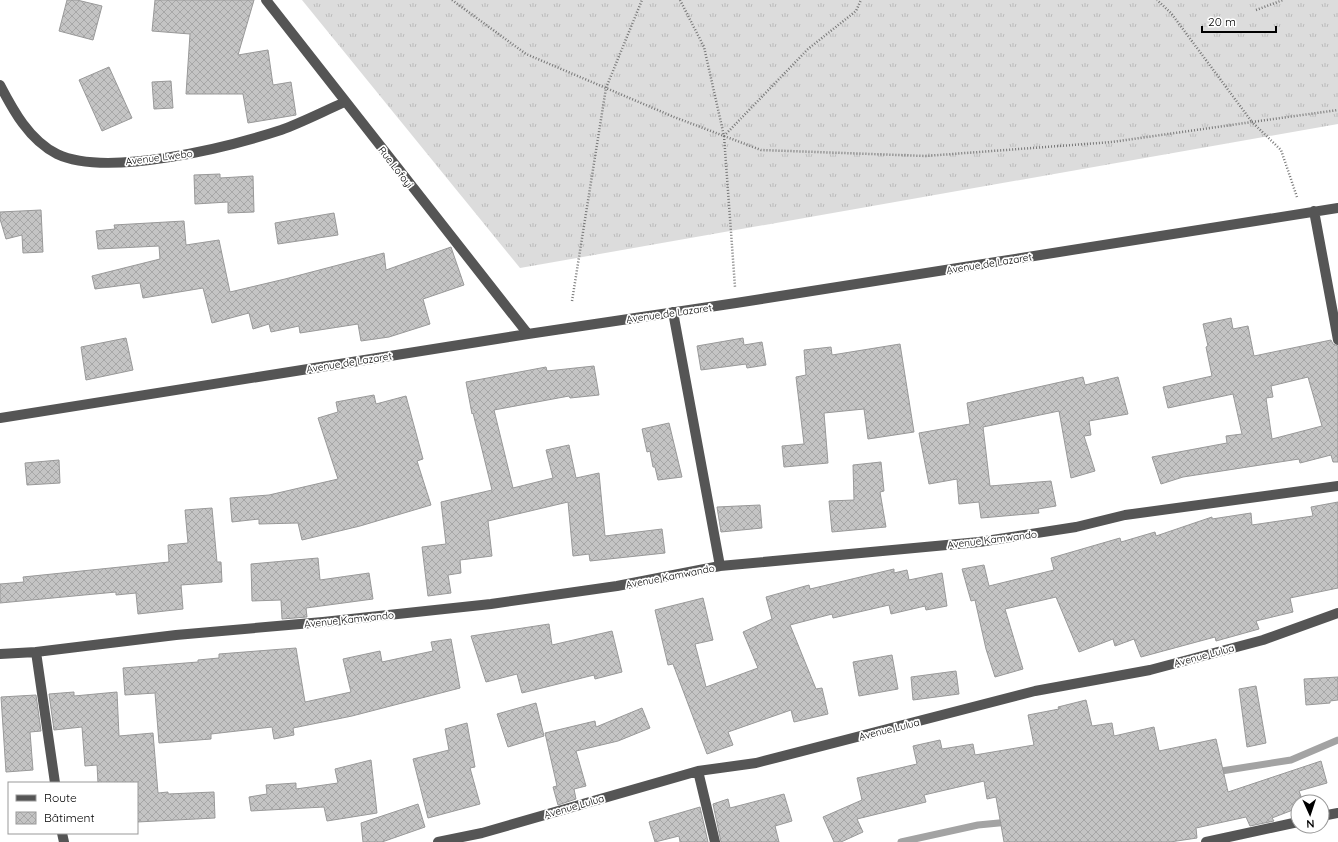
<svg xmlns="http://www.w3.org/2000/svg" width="1338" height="842" font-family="Quicksand,sans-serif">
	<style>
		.grass { fill: url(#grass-tufts) }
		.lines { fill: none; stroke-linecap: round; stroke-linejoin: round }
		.stream { stroke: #a3a3a3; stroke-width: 7 }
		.building { fill: url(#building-cross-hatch); stroke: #999; fill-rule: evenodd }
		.path { stroke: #777; stroke-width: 2.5; stroke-dasharray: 1 2; stroke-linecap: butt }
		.minor { stroke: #555; stroke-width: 10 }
		.labels { text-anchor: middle; stroke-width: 3.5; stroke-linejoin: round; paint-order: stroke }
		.street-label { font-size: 10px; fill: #000; stroke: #fff }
	</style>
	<defs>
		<pattern id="grass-tufts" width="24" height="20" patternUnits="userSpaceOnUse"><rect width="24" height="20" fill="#dcdcdc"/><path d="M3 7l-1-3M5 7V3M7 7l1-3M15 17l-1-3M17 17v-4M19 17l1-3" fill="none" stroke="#bbb"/></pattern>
		<pattern id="building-cross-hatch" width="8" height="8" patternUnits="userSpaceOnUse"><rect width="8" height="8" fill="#c4c4c4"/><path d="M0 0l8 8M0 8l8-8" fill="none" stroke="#a7a7a7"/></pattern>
	</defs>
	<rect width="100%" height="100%" fill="#fff"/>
	<path class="grass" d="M302,0H1338V124L520,268Z"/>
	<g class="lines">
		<path class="stream" d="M1215,772L1291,760L1338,740
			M901,842L978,825L1009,822"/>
	</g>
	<path class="building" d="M67,0H77L102,6L93,40L59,31Z
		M155,0H254L238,55L268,50L273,85L291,82L296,115L248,123L243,94H186L190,34L152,31Z
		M109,67L132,118L102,131L79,80Z
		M171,81L173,108L154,109L152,82Z
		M220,174V178L253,176L254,212L228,213V202L195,204L194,175Z
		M41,210L43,252L23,253L22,235L6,239L0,219V212Z
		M334,213L338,235L278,244L275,223Z
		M184,221L186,245L219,240L230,292L285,279L384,253L386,270L451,247L464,285L423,299L430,324L389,337L361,341L358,324L300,333L299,326L271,332L269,324L253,329L249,313L212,323L203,288L143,298L140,283L95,289L92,276L160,259L159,246L98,249L96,231L115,229L114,225Z
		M1231,318L1233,329L1248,326L1254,356L1331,340L1333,344L1338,346V462H1333L1331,455L1300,463L1299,459L1183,477L1161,484L1152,457L1227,443L1226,436L1242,434L1233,394L1168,408L1163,387L1212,376L1206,347L1208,346L1203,324ZM1308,377L1322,426L1272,439L1266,398L1273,397L1271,386Z
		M126,338L133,370L86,380L81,347Z
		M743,338L744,345L762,342L766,365L747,368L746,364L701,370L697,346Z
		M900,344L914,432L868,439L864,409L824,413L828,463L784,467L782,446L804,444L796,377L806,375L804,350L831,347L832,355Z
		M594,366L599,395L570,398L569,396L494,410L513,488L553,478L546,450L569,445L576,478L599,473L605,536L662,529L665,553L590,561L589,554L573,556L568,502L488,521L492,556L460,560L461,573L448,575L451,593L428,596L422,547L446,544L441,502L492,490L473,413L472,414L466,382L546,367L547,371Z
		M1083,377L1085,385L1118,377L1128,414L1089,421L1091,435L1084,436L1095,471L1071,478L1059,411L983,427L990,486L1051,481L1056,506L1038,509L1039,513L981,518L979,502L959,504L957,479L929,484L919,433L970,424L967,403Z
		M374,395L376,404L406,396L423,459L417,461L431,505L360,526L302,540L298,523L259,524V519L232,522L230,498L269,495L338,479L318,418L338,412L336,402Z
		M669,423L682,477L658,480L655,467H653L650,451L647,452L642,429Z
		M59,460L60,483L27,485L25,463Z
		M881,462L884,491L880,492L886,527L832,532L829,501L854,500L853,465Z
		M1338,502V588L1290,598L1293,612L1256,621L1259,629L1216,641L1215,637L1141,657L1134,639L1115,646L1113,639L1079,652L1056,597L1005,609L1023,669L995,677L986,649L975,600L971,601L962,569L984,565L989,586L1054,570L1051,558L1120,538L1121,542L1155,532L1156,536L1212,517V519L1251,513L1252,525L1313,516L1311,507Z
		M760,505L762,528L721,532L717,507Z
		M212,508L217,562H221L222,582L181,585L183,609L138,614L136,593L116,595V592L0,603V584L24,582L23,577L169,562L168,545L188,543L185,510Z
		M318,558L320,580L369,573L373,599L306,608L307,617L282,619L281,600L252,601L251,564Z
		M894,569V573L907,570L909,580L942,573L947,606L926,610L925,606L891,614L889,605L833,618L832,614L790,625L816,689L822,688L828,714L794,722L791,710L728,732L733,745L707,754L673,664L668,665L655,610L703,598L713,640L695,644L706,687L758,668L743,632L772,619L766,597L809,585L810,589Z
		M549,624L552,645L612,631L622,672L595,679L594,675L522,693L517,674L486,682L471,636Z
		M451,639L460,688L352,716L293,728L294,735L274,739L272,727L211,734V739L159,743L155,693L125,695L123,668L198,662V660L219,658V654L296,648L305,702L351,692L343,659L380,651L382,662L433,651L431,642Z
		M892,655L898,689L859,696L853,662Z
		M956,671L959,694L913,700L911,677Z
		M1338,677V700L1330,701V703L1306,705L1304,679Z
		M1256,686L1266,743L1247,747L1239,689Z
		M74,692V696L117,692L119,736L153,733L158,793L168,792V794L214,792L215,818L137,822V783H98L97,765L85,766L82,727L54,730L49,694Z
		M36,695L41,731L30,732L33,770L6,772L1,697Z
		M1086,700L1092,726L1112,723L1114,736L1154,727L1159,751L1216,739L1228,792L1321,761L1327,783L1299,791L1303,802H1298V808L1272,818L1274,821L1250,826L1246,817L1196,828L1197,838L1170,842H1004L996,797L987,799L984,781L924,795L926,802L857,819L863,832L841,842H834L823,817L862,800L857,778L917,764L913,746L940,740L942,749L973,744L975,755L1034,745L1028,715L1059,709L1058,707Z
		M536,703L544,736L508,747L497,714Z
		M642,708L650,728L618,741L576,751L586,786L574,789L576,799L558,805L553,787L557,786L545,733L595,721L596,727Z
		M467,723L475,767L470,768L480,804L428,818L413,759L449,750L445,729Z
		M371,760L377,813L327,821L324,807L251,811L249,797L267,794L266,785L296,783V789L338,783L335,769Z
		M784,794L792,821L775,826L779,842H721L713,804L728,799L730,808Z
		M418,804L425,827L382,842H363L361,823Z
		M700,807L708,842H680L679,836L655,842L649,822Z"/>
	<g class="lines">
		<path class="path" d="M452,0L526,54L674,117L761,150L926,156L1112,142L1252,122L1171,13L1157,0
			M680,0L704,47L724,136L735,287
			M1256,10L1283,0
			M724,136L808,49L856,11L861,0
			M1297,197L1281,150L1252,122L1338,110
			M572,301L606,88L642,0"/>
		<path class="minor" d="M266,0L528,334
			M0,85C13,110 29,140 57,154C107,178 229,147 281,130C303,122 324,111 345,102
			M1314,211L1338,340
			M673,312L720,566
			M0,418L528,334L736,303L1338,208
			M36,652L55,783
			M0,654L36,652L176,635L323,622L491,604L617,586L720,566L979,542L1076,527L1125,515L1338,486
			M698,771L715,842
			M1322,816L1338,813
			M62,833L64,842
			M438,842L482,833L698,771L756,763L1035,691L1150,670L1263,640L1338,613
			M1206,842L1298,822"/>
	</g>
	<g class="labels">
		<g class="street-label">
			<text transform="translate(159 157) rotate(-7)" y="4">Avenue Lwebo</text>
			<text transform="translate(396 167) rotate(52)" y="4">Rue Lofoyi</text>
			<text transform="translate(989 263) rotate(-9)" y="4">Avenue de Lazaret</text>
			<text transform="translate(669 313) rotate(-8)" y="4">Avenue de Lazaret</text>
			<text transform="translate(349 362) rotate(-9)" y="4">Avenue de Lazaret</text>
			<text transform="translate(992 539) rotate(-7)" y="4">Avenue Kamwando</text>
			<text transform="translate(670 576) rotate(-11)" y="4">Avenue Kamwando</text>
			<text transform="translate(349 619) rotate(-6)" y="4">Avenue Kamwando</text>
			<text transform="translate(1204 655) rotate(-15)" y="4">Avenue Lulua</text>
			<text transform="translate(889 729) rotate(-14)" y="4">Avenue Lulua</text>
			<text transform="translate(574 806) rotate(-16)" y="4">Avenue Lulua</text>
		</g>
	</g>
	<rect x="8" y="782" width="130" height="52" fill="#ffffff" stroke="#999999"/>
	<rect x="16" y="795" width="20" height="6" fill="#555555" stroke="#999999"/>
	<text x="44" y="802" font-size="12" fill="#000000">Route</text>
	<rect x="16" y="812" width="20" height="12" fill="url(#building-cross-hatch)" stroke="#999999"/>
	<text x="44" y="822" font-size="12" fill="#000000">Bâtiment</text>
	<g transform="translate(1310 814) rotate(177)"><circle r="19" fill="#ffffff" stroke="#999999"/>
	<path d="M0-3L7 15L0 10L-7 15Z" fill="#000000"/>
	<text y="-6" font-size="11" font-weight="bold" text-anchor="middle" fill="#000000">N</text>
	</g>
	<path d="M1202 26v6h74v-6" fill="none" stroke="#000000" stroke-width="2"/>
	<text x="1208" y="26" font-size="12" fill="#000000" stroke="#ffffff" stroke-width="3" paint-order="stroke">20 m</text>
</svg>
